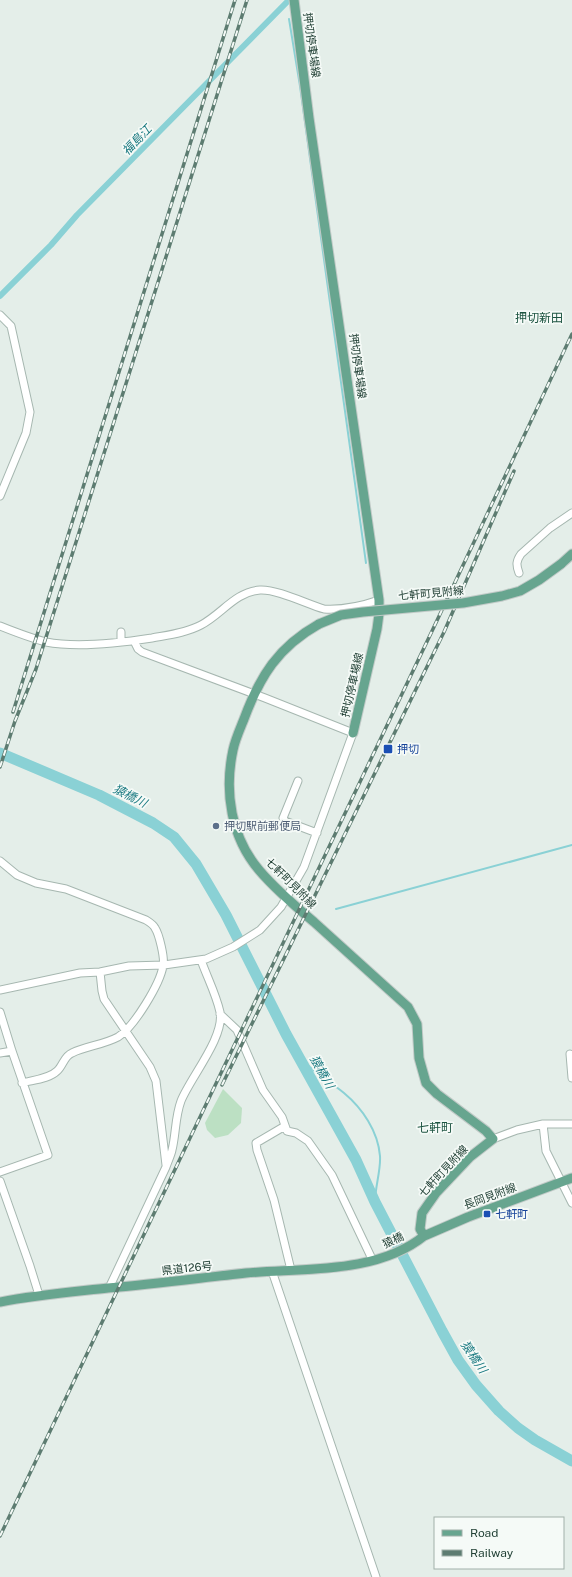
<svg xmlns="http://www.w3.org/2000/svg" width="572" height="1577" font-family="'Public Sans','Noto Sans JP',sans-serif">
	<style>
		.green { fill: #bce0c3 }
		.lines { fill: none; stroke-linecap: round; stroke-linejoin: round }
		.stream { stroke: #8ad1d5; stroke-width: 2 }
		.canal { stroke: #8ad1d5; stroke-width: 6 }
		.river { stroke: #8ad1d5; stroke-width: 11 }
		.minor-casing { stroke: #a6b7b0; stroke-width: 9 }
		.major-casing { stroke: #c1cac7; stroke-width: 11 }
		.minor { stroke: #fff; stroke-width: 7 }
		.major { stroke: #67a58f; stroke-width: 9 }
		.rail-casing { stroke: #5d7c71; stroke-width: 3.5 }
		.rail { stroke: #f5faf7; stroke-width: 2; stroke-dasharray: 6; stroke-linecap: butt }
		.major-bridge-casing { stroke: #c1cac7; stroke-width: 11; stroke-linecap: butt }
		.major-bridge { stroke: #67a58f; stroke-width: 9 }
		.transit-dot { fill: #1a4fb4; stroke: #f5faf7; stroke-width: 1.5 }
		.service-dot { fill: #5c6f8a; stroke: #f5faf7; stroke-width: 1.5 }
		.labels { text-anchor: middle; stroke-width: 3.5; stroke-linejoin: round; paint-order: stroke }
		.street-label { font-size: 11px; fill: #224136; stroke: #f5faf7 }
		.transit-label { font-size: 11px; fill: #164399; stroke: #f5faf7; text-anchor: start }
		.service-label { font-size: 11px; fill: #4e5e75; stroke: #f5faf7; text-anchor: start }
		.water-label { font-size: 12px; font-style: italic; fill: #197980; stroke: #f5faf7 }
		.neighbourhood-label { font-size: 12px; fill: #1d5441; stroke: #f5faf7 }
	</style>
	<rect width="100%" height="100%" fill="#e4eee9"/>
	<path class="green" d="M223,1089L242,1108L241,1123L228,1135L215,1138L207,1130L205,1123Z"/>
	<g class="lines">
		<path class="stream" d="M289,19L300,86L366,563
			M336,909L572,845
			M293,1048C306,1069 326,1078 344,1093C362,1108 378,1131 380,1156C381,1170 375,1187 375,1202"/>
		<path class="canal" d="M0,296L51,245L77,215L289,0"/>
		<path class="river" d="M0,753L99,795L153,823L174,837L196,864L226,915L286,1034L356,1160L375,1202L442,1331L458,1360L476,1385L499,1411L518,1428L535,1440L572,1461"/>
		<g class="minor-casing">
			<path id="minor" d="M0,315L11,326L30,412L26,433L0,496
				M519,573C516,565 516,561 521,554L550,528L572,513
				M0,626C15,632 30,638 46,642C77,648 120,643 152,638C168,635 186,633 201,625C222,614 235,592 260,590C277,589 307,604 324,609C342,610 362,606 379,600
				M121,632V642
				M298,781L283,818L285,821L317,833
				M0,861L17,875L36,883L66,889L146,920C149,922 153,924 155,928C159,934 165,958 163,966C160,984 134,1027 118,1037C103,1045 86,1046 72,1053C64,1056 63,1066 57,1071C49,1079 33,1080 22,1083
				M100,972L102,991L104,999L150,1067L156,1081L166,1165
				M0,990L80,973L100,972L129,966L164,965L206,959L233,947L260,930L281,907L304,867L353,733L265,698L142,652L138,649L134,641
				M0,1012L12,1051L48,1155L0,1172
				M220,1014L237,1030L263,1090L282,1117L287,1131L296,1133L308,1141L332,1175L373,1261
				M0,1053L12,1051
				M570,1054L572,1078
				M543,1124L546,1151L572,1203
				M285,1126L256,1143L257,1150L274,1200L291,1270
				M493,1139L517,1130L543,1124H572
				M0,1181L30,1266L39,1295
				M272,1271L376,1577
				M109,1288L166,1167C168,1161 171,1155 172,1150C176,1134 175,1117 181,1101C190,1078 225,1037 220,1012C216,994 207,977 201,960"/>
		</g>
		<g class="major-casing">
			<path id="major" d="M294,0L309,118L379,600V614L377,629L353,733
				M561,564L572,554
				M319,624C278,647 260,676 244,719C240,729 235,740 233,750C224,792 231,837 259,870C275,889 295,906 314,922C345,950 377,979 408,1007L417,1024L419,1058L426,1083L437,1094L486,1131L493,1139L470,1157L436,1193L422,1213L420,1229L424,1236
				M0,1302C36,1295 72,1292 108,1288C154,1284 200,1278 246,1273C304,1268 377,1274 424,1236L468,1217L572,1178"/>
		</g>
		<use href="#minor" class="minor"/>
		<use href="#major" class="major"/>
		<g class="rail-casing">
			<path id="rail" d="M13,712L235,0
				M0,767L15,721L36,669L247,0
				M222,1085L444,632L514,471
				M0,1536L433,629L572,334"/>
		</g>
		<use href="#rail" class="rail"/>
		<g class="major-bridge-casing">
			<path id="major-bridge" d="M319,624L341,615L363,612L463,603L502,596L520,591L539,580L561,564"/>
		</g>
		<use href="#major-bridge" class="major-bridge"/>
	</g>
	<g class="transit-dot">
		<rect x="383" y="744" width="10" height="10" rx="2"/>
		<rect x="483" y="1210" width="8" height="8" rx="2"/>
	</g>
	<circle class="service-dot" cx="216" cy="826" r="4"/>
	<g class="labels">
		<g class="street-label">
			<text transform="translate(312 45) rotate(82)" y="4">押切停車場線</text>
			<text transform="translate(358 366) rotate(82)" y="4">押切停車場線</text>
			<text transform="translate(431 593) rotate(-5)" y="4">七軒町見附線</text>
			<text transform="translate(352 685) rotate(-77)" y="4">押切停車場線</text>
			<text transform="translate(291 883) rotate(45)" y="4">七軒町見附線</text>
			<text transform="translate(443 1171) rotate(-47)" y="4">七軒町見附線</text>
			<text transform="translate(490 1196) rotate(-20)" y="4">長岡見附線</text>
			<text transform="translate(393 1240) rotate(-25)" y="4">猿橋</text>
			<text transform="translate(187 1268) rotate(-6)" y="4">県道126号</text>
		</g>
		<g class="transit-label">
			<text x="397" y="753">押切</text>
			<text x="495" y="1218">七軒町</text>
		</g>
		<g class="service-label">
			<text x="224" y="830">押切駅前郵便局</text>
		</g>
		<g class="water-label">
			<text transform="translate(137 140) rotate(-46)" y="4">福島江</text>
			<text transform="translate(130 796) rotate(27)" y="4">猿橋川</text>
			<text transform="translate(322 1072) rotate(61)" y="4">猿橋川</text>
			<text transform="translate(474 1357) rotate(56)" y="4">猿橋川</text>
		</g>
		<g class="neighbourhood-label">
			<text x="539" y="322">押切新田</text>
			<text x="435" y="1132">七軒町</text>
		</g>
	</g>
	<rect x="434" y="1517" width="130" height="52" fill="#f5faf7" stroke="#a1b0aa"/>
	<rect x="442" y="1530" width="20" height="6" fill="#67a58f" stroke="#a1b0aa"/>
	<text x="470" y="1537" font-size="12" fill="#224136">Road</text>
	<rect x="442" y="1550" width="20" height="6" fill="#5d7c71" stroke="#a1b0aa"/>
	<text x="470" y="1557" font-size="12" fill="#224136">Railway</text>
</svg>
